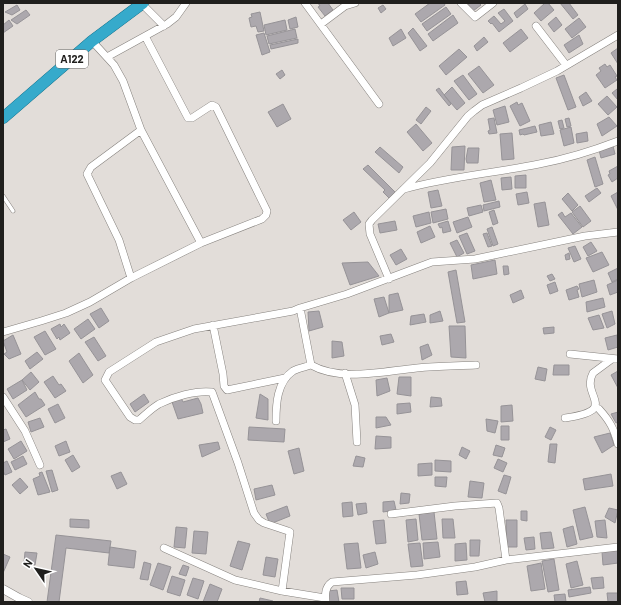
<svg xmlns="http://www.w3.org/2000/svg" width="621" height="605" font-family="Barlow,sans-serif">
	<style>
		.building { fill: #aca8ad; stroke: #969397 }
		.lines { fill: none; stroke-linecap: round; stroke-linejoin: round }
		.service-casing { stroke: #86827e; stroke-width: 4.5 }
		.minor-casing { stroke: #86827e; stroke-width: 8 }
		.tertiary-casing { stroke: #86827e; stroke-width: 9 }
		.trunk-casing { stroke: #0d6c86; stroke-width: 12 }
		.service { stroke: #fff; stroke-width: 3.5 }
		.minor { stroke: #fff; stroke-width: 7 }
		.tertiary { stroke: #fff; stroke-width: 8 }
		.trunk { stroke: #36aacb; stroke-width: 11 }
		.labels { text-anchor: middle; stroke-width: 4; stroke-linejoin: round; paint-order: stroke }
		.shield { fill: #fff; stroke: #636261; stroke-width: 1 }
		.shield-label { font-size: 11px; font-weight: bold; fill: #201f1d }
	</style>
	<rect width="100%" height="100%" fill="#e2ddd9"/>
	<path class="building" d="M316,3H328L333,10L325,16L318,7L320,6L318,3L317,4Z
		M430,3H444L445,5L421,22L415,14Z
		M467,3H479L481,5L473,11Z
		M545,3H548L554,10L541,21L534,13Z
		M560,3H569L578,15L573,19Z
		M525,4L528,9L517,18L514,13Z
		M17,5L20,10L12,15L5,12Z
		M383,5L386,9L381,13L378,8Z
		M446,7L451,14L427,31L422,24Z
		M504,9L513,21L499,32L492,23L491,24L488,21L494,16L501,24L505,21L498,13Z
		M26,10L30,15L17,24L11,20Z
		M260,12L264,31L258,32L256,26L251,27L249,18L252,17L251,14Z
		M453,15L458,23L433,41L428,34Z
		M296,17L298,27L290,29L288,20Z
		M556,17L562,25L554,32L548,24Z
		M579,18L586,27L572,38L565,29Z
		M9,20L13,26L3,33V25Z
		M285,20L287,30L266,35L264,25Z
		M413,28L427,46L420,51L408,33Z
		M295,29L297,38L269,44L267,36Z
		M401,29L406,38L393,46L389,38Z
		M521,29L528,38L510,52L503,43Z
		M264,33L270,52L262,55L256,35Z
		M579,35L583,44L569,53L564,45Z
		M484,37L488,42L477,51L474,46Z
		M298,39V43L271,49L270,45Z
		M618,48V64L611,53Z
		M459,49L467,57L446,75L439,66Z
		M605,64L607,67L610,65L617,76L615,77L617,80L605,88L596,75L601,71L599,68Z
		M479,66L494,85L483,93L468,74Z
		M282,70L285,75L280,79L276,74Z
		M463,75L477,94L469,100L454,81Z
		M564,75L576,107L568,110L556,78Z
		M452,87L465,103L457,110L444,95Z
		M439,88L451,104L449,106L436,90Z
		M617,89L618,91V100L612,93Z
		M586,92L592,101L583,106L579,97Z
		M607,96L617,107L608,115L598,104Z
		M517,102L518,105L522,103L530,121L520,126L510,106Z
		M283,104L291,119L277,127L268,112Z
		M505,106L509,122L497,125L493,110Z
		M426,107L431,111L421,124L416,120Z
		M609,117L617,126L602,136L597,124Z
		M494,118L497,133L489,134L488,131L490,130L488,119Z
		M569,118L571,126L567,127L565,119Z
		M562,120L564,128L560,129L558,121Z
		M551,122L554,134L541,136L539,125Z
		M416,124L432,143L423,151L407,132Z
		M535,126L537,132L524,135L523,134L520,135L519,130Z
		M571,127L574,143L564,146L560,130Z
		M587,132L588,141L577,143L576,134Z
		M512,133L514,159L502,160L500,134Z
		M465,146L464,170H451L452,147Z
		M613,146L615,154L601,158L599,150Z
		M380,147L403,167L399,173L375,152Z
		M468,148H479L478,163H467L466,159Z
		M595,157L603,184L595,187L587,160Z
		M368,165L395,192L389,198L383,192L385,190L363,169Z
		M618,166V178L612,182L608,175L610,174L609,171Z
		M526,175V188H515V176Z
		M511,177L512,189L502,190L501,178Z
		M491,180L496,200L484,202L480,183Z
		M597,188L601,193L589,202L585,196Z
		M438,190L442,206L431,208L428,192Z
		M527,192L529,203L518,205L516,194Z
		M618,192V210L611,196Z
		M568,193L578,205L572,211L562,199Z
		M499,201L500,207L484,211L483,205Z
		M545,202L549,225L538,227L534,204Z
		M481,205L483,212L469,216L467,208Z
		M580,206L591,221L583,227L572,212Z
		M446,209L448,219L433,223L431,212Z
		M494,210L498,223L493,225L489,212Z
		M354,212L361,222L351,230L343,220Z
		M429,212L431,223L416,227L413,216Z
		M562,212L565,217L571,213L582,227L573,234L558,215Z
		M468,217L472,227L457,233L453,222Z
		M395,221L397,230L380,233L378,224Z
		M448,221L451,231L443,233L442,227L440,228L438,224Z
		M430,226L435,237L421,243L417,232Z
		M492,227L498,244L493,246L487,229Z
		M467,233L475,251L467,254L459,236Z
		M487,233L492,246L488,247L483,234Z
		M457,240L464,253L457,257L450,243Z
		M591,242L597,251L588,256L583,247Z
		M575,246L581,259L574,262L568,248Z
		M401,249L407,259L396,265L390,255Z
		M602,252L609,265L593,272L586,258Z
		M569,253L570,259L566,260L565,255Z
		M495,260L497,274L473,279L471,265Z
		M368,262L379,276L350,285L342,263Z
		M503,266H508L509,274L504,275Z
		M618,268V279L612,282L608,273Z
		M456,270L465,322L457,323L448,272Z
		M552,274L555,279L550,281L547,276Z
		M594,280L597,292L582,297L579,284Z
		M618,280V292L610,295L607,285Z
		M555,282L558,291L550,294L547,285Z
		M577,286L579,289L577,290L579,297L569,300L566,290Z
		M521,290L524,298L513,303L510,295Z
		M398,293L403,310L389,313V295Z
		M384,297L389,313L379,317L374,299Z
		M603,298L605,307L587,312L586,302Z
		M101,308L109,321L99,328L90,314Z
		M319,311L323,327L309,331L308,312Z
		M440,311L443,321L430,323V315Z
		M612,311L615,324L607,328L602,314Z
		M424,314L426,322L410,325L411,316Z
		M599,315L604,328L593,330L588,318Z
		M88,319L95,329L81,339L74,329Z
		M60,324L61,327L64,324L70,333L60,340L59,337L57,339L51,329Z
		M449,326H465L466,358L451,357Z
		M554,327V333L544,334L543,328Z
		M45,331L56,349L45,355L34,337Z
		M391,334L394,342L382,345L380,336Z
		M13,335L21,354L9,359L4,354L7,352L3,341Z
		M617,335L618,347L608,350L605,338Z
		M94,337L106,356L98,361L85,342Z
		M332,341L342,342L344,356L332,358Z
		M428,344L432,355L422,360L420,347Z
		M37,352L43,359L30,369L25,361Z
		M79,353L93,375L83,383L69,361Z
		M554,365H569V375H553Z
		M538,367L547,369L545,381L535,379Z
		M618,371V388L611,375Z
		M31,372L39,382L30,390L22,380Z
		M53,376L59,385L61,384L66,391L55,398L44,382Z
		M399,377H411V396L397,394Z
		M387,378L390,391L377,396L376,380Z
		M22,380L27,390L13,399L7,389Z
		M35,392L39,399H41L45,405L26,417L18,405Z
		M144,394L149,402L135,412L130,404Z
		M260,394L268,399V420L256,418Z
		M431,397L441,398L442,406L430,407Z
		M181,398L183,402L198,398L201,404L203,413L178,419L172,402Z
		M410,403L411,412L397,414V404Z
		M58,404L65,418L55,423L48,409Z
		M512,405L513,421L501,422V406Z
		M618,412V422L616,423L611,414Z
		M376,417H386L391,425L376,428Z
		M40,418L44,427L31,432L28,422Z
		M486,419L498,421L495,433L487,431Z
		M501,426H509V440H501Z
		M249,427L285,429L284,442L248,440Z
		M550,427L556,430L551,440L545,437Z
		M6,429L10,439L3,442V430Z
		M610,433L614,445L602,453L594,437Z
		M376,436L391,437V448L375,449Z
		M21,441L27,451L14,459L8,449Z
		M66,441L70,452L59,456L55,446Z
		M218,442L220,449L202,457L199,445Z
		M550,444H557L555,463L548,462Z
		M496,445L505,448L502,457L493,455Z
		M462,447L470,451L466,459L459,455Z
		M299,448L304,471L294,474L288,451Z
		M73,455L80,467L72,472L65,460Z
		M23,456L27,464L15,470L11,462Z
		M356,456L365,458L363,467L353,466Z
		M498,459L507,463L503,472L494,468Z
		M435,460L451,461V472L435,471Z
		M7,461L12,472L5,475L3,471V463Z
		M432,463V475L418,476V464Z
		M52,470L58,490L52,492L46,471Z
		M42,472L50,492L38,495L33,479L40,476L39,473Z
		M121,472L127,484L117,489L111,476Z
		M611,474L613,486L585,490L583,479Z
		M504,475L511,477L506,494L498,491Z
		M435,477H447L446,487L435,486Z
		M20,478L28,487L20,494L12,485Z
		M470,481L484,483L482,498L468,497Z
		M272,485L275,495L256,500L254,489Z
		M401,493L410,494L409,503L400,504Z
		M394,501L396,510L383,512V502Z
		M352,502L353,516L343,517L342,503Z
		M366,503L367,513L358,515L356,504Z
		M287,506L290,516L270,524L266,514Z
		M585,507L593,537L580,540L573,510Z
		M609,508L618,510L615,523L605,517Z
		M521,511H527V521L521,520Z
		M434,512L437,539L422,540L419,514Z
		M70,519L89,520V528L70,527Z
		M416,519L418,540L408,542L406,520Z
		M442,519H453L455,538H443Z
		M384,520L386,543L376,544L373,521Z
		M506,520H517V547H507Z
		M605,520L607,538L597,537L595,521Z
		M573,526L577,544L567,547L563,529Z
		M176,527L187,528L185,548L174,547Z
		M194,531L208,532L206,554L192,553Z
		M551,532L554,548L542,549L540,533Z
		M56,535L111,541L109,553L66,548L59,602H47Z
		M534,537L535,549L526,550L524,538Z
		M470,540H480L479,556H470Z
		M238,541L250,544L242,570L230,566Z
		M438,542L440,557L424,559L423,543Z
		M358,543L361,568L347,569L344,544Z
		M420,543L423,566L411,567L408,544Z
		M466,543L467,560L455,561V544Z
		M110,547L136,551L134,568L108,565Z
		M618,550V563L603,565L602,552Z
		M25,552L37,553L35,565L24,563Z
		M375,552L378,564L366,568L363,555Z
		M3,554L10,557L3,573Z
		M266,557L278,559L275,577L263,575Z
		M554,559L559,590L548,592L542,561Z
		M577,561L583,585L571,588L566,564Z
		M144,562L151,564L148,580L140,579Z
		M158,563L171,567L163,590L150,585Z
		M541,563L545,589L531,591L527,566Z
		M183,565L189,567L186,576L179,574Z
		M172,576L185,580L180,596L167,592Z
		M603,577L604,588L593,589L591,578Z
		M193,578L204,581L198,599L187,595Z
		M466,581L468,594L457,595L456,582Z
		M210,584L222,589L217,602H203Z
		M590,587L591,593L569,597L568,590Z
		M341,588H354V599H342Z
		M337,590L339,602H329L328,591Z
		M497,591V601L485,602L483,593Z
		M607,593H618V602H608Z
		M565,594L566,602H555L554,595Z
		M260,598L273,601V602H259Z"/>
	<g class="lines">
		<g class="service-casing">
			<path id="service" d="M3,196L13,211"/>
		</g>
		<g class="minor-casing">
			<path id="minor" d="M305,3L379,104
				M461,3L475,17L493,3
				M142,4L164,26
				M321,24L345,6L355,3
				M536,26L566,65
				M92,41L114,65L123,81L141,130L201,243
				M107,57L167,24L176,17L186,3
				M404,189C448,177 494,173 539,164C566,159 592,151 618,141
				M131,278L119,240L87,174L91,167L141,130
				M389,279L370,234L369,224L372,220L430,163L468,116L474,111L482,105L521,88L557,71L618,35
				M300,308L311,365C341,382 384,371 417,368C437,366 456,366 476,365
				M213,325L223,374L224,386L227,390L285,378
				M3,332L41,321L66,313L90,302L131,278L201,243L262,219L266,215L267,211L216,107L212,105L192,118H188L145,36
				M570,354L618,359
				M345,373L355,405L357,442
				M3,397L25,431L40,465
				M599,409C610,421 614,429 618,444
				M565,418C621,410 580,396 593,373L612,359
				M276,421C276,404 277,382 293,371C298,368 305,367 311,365
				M391,514L455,506L497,503L499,508L506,560
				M164,548L235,580L282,591L325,598
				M282,591L290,532L288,531L264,523L259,520L254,513L238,463L212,392C196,390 173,397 159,404C152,408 145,415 139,420H135L130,417L105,380L109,372L156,342L194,329L293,311L300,308L347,294L432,262L475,259L585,236L618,232
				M326,602C325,594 325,587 332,582L417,575L475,567L506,560L618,547"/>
		</g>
		<g class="tertiary-casing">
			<path id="tertiary" d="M3,589L19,598L28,602"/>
		</g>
		<g class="trunk-casing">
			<path id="trunk" d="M3,118L92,41L143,3"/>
		</g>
		<use href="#service" class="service"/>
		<use href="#minor" class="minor"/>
		<use href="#tertiary" class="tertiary"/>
		<use href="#trunk" class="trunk"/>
	</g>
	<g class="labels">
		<rect class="shield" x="56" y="50" width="32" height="18" rx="3"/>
		<g class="shield-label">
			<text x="72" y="63">A122</text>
		</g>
	</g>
	<rect width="621" height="605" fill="none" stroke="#201f1d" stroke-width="8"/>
	<g transform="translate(36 569) rotate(304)" stroke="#ffffff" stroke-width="3" paint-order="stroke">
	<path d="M0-3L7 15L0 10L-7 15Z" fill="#201f1d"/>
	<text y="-6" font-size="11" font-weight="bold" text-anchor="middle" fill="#201f1d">N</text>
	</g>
</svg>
